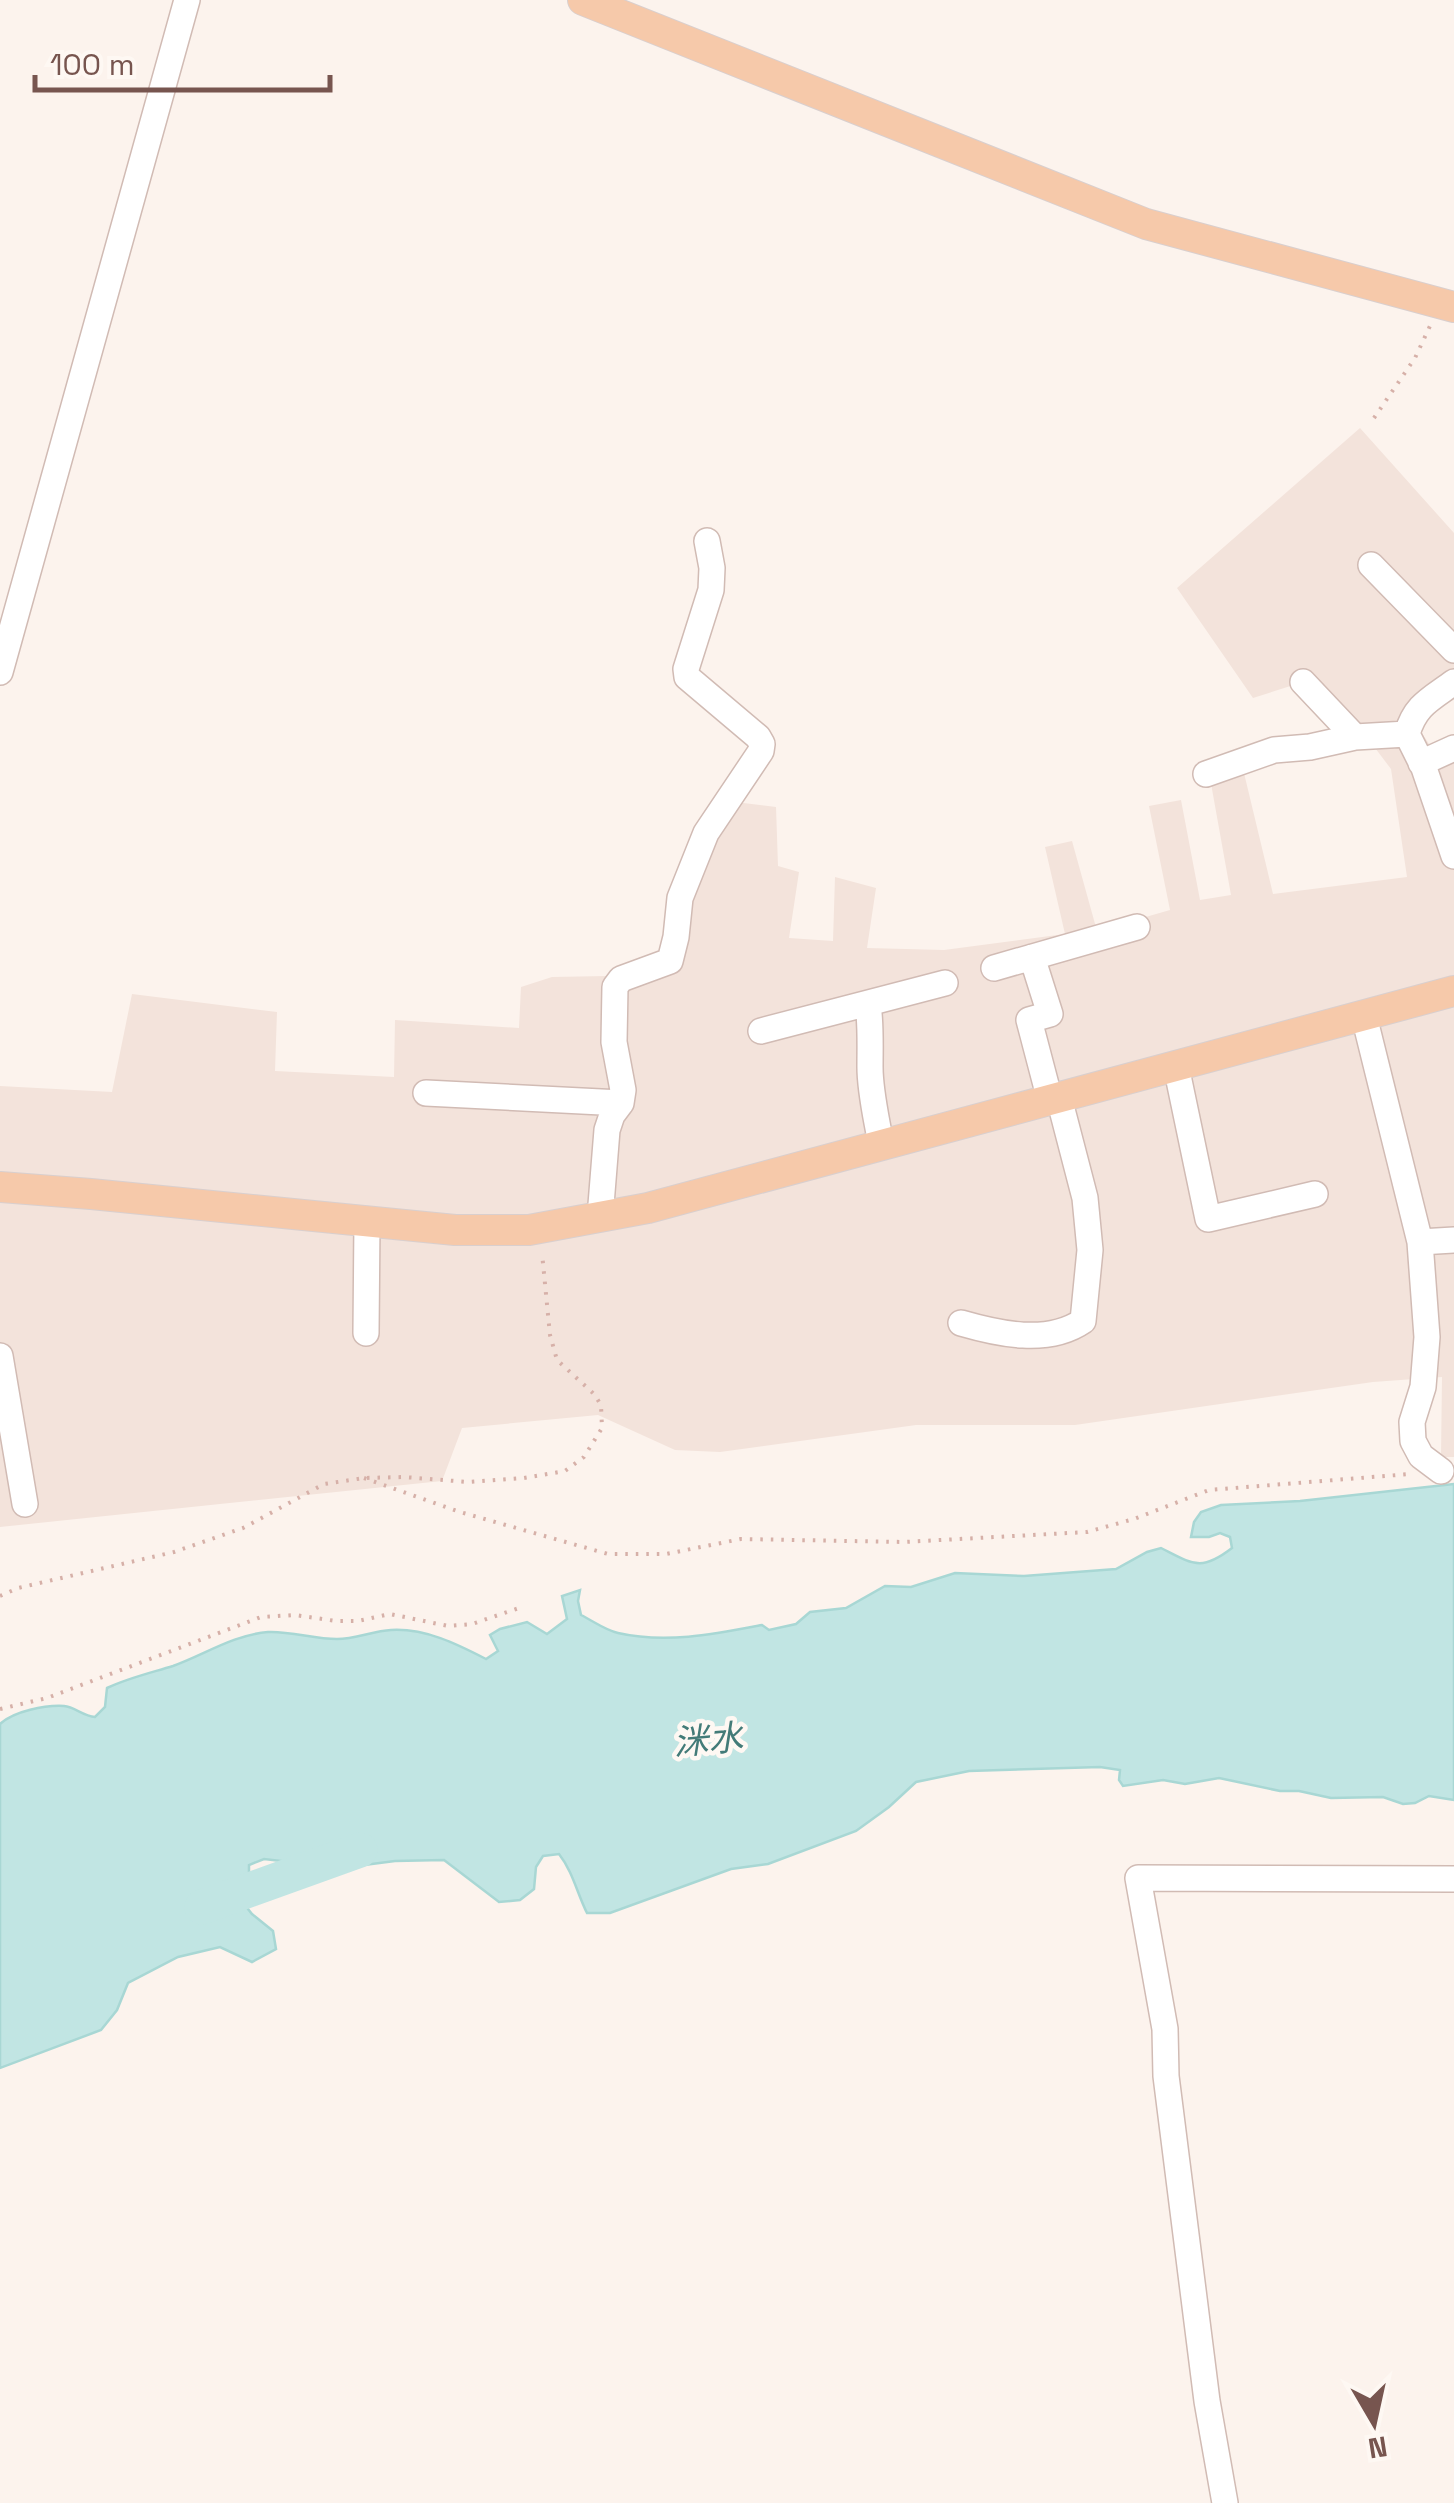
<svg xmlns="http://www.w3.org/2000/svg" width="1454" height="2503" font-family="'Space Grotesk','Noto Sans SC',sans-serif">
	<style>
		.residential { fill: #f3e3db }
		.water { fill: #c1e5e3; stroke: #a8d7d4; stroke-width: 2.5 }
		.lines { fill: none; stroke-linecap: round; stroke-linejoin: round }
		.river { stroke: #c1e5e3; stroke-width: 35 }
		.minor-casing { stroke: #d1bbb4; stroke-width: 28 }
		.major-casing { stroke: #d9cfce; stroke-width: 32 }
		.path { stroke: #d6b0a8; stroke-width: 4; stroke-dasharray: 2.5 8; stroke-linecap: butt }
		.minor { stroke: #fff; stroke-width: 25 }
		.major { stroke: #f6c9aa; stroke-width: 30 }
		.labels { text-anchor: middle; stroke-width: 9; stroke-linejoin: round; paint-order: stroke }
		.water-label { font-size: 35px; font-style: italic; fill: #437b78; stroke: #fef8f3 }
	</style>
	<rect width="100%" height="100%" fill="#fcf3ed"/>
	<path class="residential" d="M1360,428L1454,533V682L1412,718L1437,756L1454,748V1457H1441L1442,1377L1373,1382L1075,1425H916L720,1452L675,1450L598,1415L462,1428L442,1481L0,1527V1086L112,1092L132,994L277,1012L275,1071L394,1077L395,1020L519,1028L521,987L552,977L607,976L647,971L670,961L727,801L776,807L778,866L799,872L789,938L833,941L835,877L876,888L867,948L944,950L1065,934L1045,847L1072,841L1097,931L1170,910L1149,806L1181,800L1200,900L1231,895L1210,778L1244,773L1273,894L1407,877L1391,769L1366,736L1303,682L1253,698L1177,588Z"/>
	<path class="water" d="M1454,1484V1800L1429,1796L1415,1803L1403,1804L1383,1797L1331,1798L1299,1791H1280L1219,1778L1185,1784L1163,1780L1123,1786L1119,1780L1120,1770L1100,1767L969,1771L916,1782L889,1807L856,1831L768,1864L731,1869L610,1913H587C577,1893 573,1872 559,1854L543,1856L536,1867L534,1889L520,1900L499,1902L444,1860L395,1861L341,1868L264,1859L249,1865V1886L240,1899L252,1914L273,1931L276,1949L252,1962L220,1947L178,1957L128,1983L117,2010L101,2030L0,2068V1724C14,1711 45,1705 64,1706C75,1707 83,1716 95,1717L105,1707L107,1688C128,1678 150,1673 173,1666C204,1655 233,1635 268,1632C291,1631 314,1639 337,1639C355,1639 373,1631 391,1630C425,1628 457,1644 486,1659L498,1651L490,1635L500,1629L527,1622L547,1634L567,1619L562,1596L580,1590L578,1601L581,1615C593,1621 605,1630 618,1633C666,1644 715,1634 762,1625L769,1630L796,1624L810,1612L846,1608L885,1586L911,1587L955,1573L1024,1576L1116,1569L1147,1552L1161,1548C1193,1564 1201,1572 1232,1548L1230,1537L1220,1533L1209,1537H1191L1194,1522L1201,1512L1221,1505L1300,1501Z"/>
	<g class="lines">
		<path class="river" d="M202,1907L360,1850"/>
		<g class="minor-casing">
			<path id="minor" d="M1371,565L1454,650
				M0,672L187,0
				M1303,682L1355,737
				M1407,734L1424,768L1454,856
				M1421,763L1454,748
				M1206,774L1274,750L1310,747L1355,737L1407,734C1415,705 1431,699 1454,682
				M1032,957L1050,1014L1029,1020L1050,1100
				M994,968L1137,927
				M868,1004C871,1025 870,1045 870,1067C870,1093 877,1120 881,1145
				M1364,1016L1420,1242L1427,1337L1423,1387L1412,1422L1413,1441L1421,1456L1441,1471
				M761,1031L945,983
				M1176,1066L1208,1219L1315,1194
				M426,1093L621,1103
				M600,1217L607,1130L612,1115L621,1103L623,1090L614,1042L615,987L621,979L670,961L676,937L680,898L706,833L761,751L762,744L758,737L687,677L686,669L711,590L712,568L707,541
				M1420,1242L1454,1240
				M961,1323C999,1334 1048,1345 1083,1321L1090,1250L1085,1198L1059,1098
				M366,1333L367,1221
				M0,1356L25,1504
				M1225,2503L1207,2401L1166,2076L1165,2029L1138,1878L1454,1879"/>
		</g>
		<g class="major-casing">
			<path id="major" d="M583,0L1146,224L1454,307
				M0,1187L91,1194L455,1230H529L648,1208L1454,991"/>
		</g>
		<path class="path" d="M1374,418L1415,358L1430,326
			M364,1478L460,1512L608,1554H666L741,1539L904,1542L1087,1532L1134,1519L1209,1490L1410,1474
			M0,1596L18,1588L174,1552L243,1528L324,1484L364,1478L404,1477L468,1482L524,1478L565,1471L584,1457L602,1428L601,1405L594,1394L557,1360L550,1335L542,1253
			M0,1709L47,1698L261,1617L295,1615L336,1621H358L390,1614L448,1626L472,1624L522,1607"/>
		<use href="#minor" class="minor"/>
		<use href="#major" class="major"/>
	</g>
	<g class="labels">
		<g class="water-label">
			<text transform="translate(708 1740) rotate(-5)" y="12">洣水</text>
		</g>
	</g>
	<g transform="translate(1374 2423) rotate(171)" stroke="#fef8f3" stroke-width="8" paint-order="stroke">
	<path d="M0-8L18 38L0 25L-18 38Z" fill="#77554f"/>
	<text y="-15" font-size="28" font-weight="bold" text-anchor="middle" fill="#77554f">N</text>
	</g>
	<path d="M35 75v15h295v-15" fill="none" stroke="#77554f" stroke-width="5"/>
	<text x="50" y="75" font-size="30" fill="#77554f" stroke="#fef8f3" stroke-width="8" paint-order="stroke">100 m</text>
</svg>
